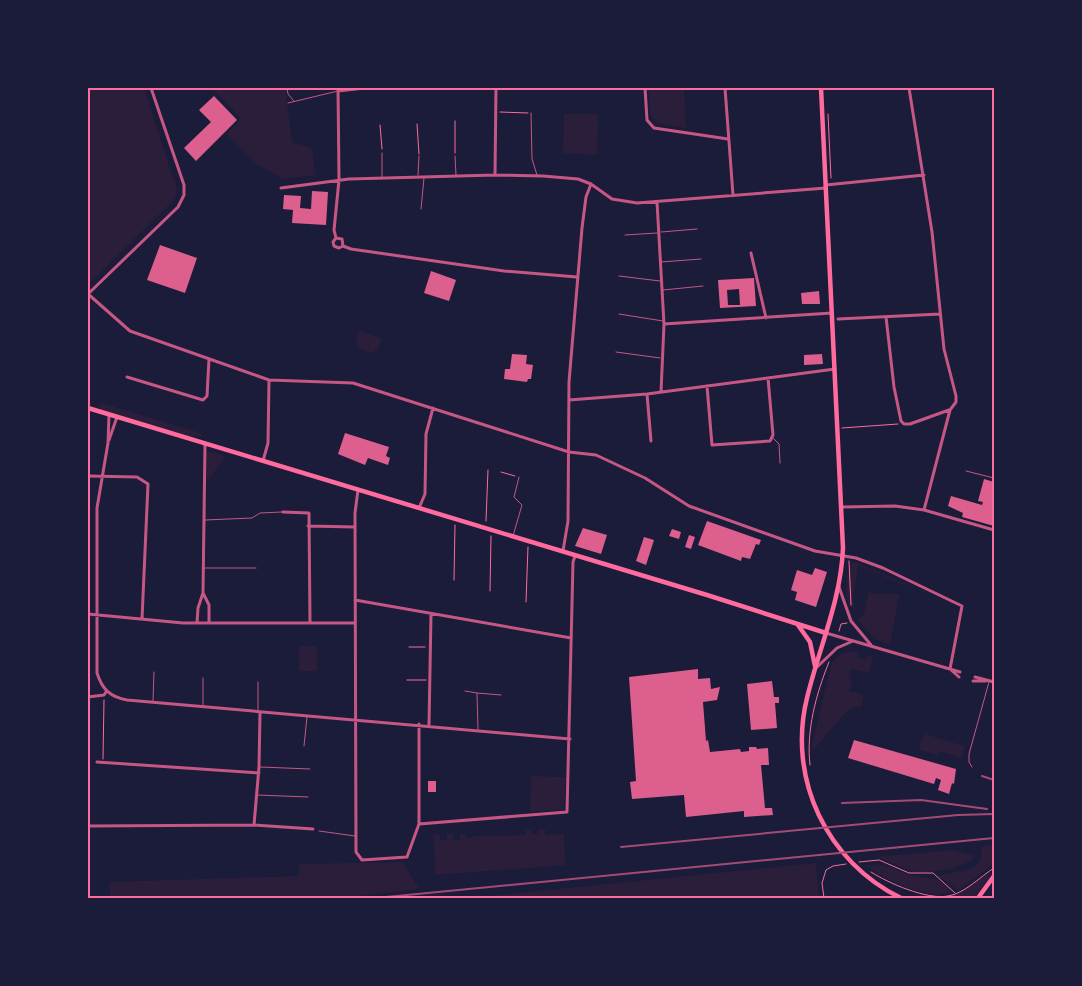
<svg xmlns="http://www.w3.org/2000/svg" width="1082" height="986" font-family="Jost,sans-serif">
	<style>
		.green { fill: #2a1e3b }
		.building { fill: #dd5f8e; fill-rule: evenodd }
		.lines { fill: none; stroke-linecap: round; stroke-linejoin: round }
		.path { stroke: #ff6b9d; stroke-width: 1 }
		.service { stroke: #c65784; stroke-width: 1 }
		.minor { stroke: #c65784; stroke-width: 3 }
		.secondary { stroke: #ff6b9d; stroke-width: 4.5 }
		.rail { stroke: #a44b75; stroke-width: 2 }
		.neatline { fill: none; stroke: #ff6b9d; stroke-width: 2 }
	</style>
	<rect width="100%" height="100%" fill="#1b1b3a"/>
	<path class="green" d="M88,88H144L177,190L174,200L91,282L88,281Z
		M213,88H285L292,142L312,148L315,175L283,179L258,165L227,134L241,118L212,89Z
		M649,88H684L686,128C649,122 650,125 649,88Z
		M564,114H598L597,155L563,153Z
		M360,331L381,338L380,346L372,353L359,348L356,338Z
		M102,403L201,433L203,437L187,436L101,410L99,406Z
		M206,451L226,456L209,479H207Z
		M855,562L906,584V586L858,565L853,600L856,615L853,607L850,608L846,596L847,575L849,574L850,565Z
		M868,593L899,594L890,645L875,639L857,619L864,615Z
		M299,646H317V671H299Z
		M851,651L858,652L857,658L865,660L867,655L873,657L869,673L851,669L849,678L852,679L849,691L864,695L861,707H854L847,711L815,748H811L832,662L842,653Z
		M925,734L965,746L960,762L959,757L939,751L937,755L920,750V743Z
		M531,776L566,777L564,809L530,812Z
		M539,829H545V835L564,834L565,865L435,875L434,835H440V840H447V834H453V840H460V834H466L467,838H473L474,836L526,835V830H531L532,834H538Z
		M994,845V864L958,890L938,876L974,868L980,860L982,846Z
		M953,850L975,856C969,868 925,875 912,871C899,867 889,860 875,857Z
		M403,862L419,889L340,898H110V882L299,876V864Z
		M816,863L819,898L479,897Z
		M883,865C893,867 900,872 909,875C924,879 943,875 950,892C931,901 882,879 867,866Z
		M990,872L992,873L975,898H944L958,894Z"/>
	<path class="building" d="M214,96L237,120L196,161L184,148L211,122L199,110Z
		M312,191L328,192L326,225L292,223L293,210L283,209L284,195L301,196L300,208L311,209Z
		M160,245L197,258L185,293L147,280Z
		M431,271L456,280L449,301L424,293Z
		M754,278L756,306L720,308L718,280ZM739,289L740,305H728L727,290Z
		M819,291L820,304H802L801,293Z
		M512,354L527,355L526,364L533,365L531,379H528L527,382L504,379L505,369H510Z
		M822,354L823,364L804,365V355Z
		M345,433L389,447L386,456L390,458L388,465L368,458L365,465L338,454Z
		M984,479L994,482V526L962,517L963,513L948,506L951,496L982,505L983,502L978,501Z
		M707,521L761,540L759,545L756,544L750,559L742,557L741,561L698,545Z
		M583,528L607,535L601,554L575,546Z
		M672,529L681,532L679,539L669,536Z
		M689,535L695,537L691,549L685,547Z
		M644,537L654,540L646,565L636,561Z
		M815,568L827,572L816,607L795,600L797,592L791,590L797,570L812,575Z
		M698,669V679L710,678L711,689L720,687L717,700L703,702L706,741L708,740L710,752L740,749L741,752L749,751V747H756L757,749L768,748L769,765H761L765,808H772L773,815L744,817V811L686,817L684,795L632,799L630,782L636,781L629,677Z
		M772,681L774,697H779V703H775L777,728L751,730L747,684Z
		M854,740L956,769L954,784L952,783L949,794L938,790L941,780L936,778L934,784L848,758Z
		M428,781H436V792H428Z"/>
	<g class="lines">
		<path class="path" d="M500,112L528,113
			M828,114L831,178
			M455,121V153
			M417,124L419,154
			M380,125L382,149
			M842,428L898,424
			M501,472L515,476
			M486,521L488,470
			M849,561L851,605
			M454,580L455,525
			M490,591L491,536
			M526,602L528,547
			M839,631L841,624L847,623
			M409,647H425
			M407,680H426
			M103,759L104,700
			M810,765C806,731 816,694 829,662
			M859,862L879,860L909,873H933L955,893
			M871,872C888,883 927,900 948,896C964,894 981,876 994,868
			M824,898L822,883L826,870L833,866L846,864"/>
		<path class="service" d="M287,88L288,94L294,101
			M288,103L338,91
			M531,113L532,159L537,175
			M382,153V178
			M455,156L456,175
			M418,175L419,156
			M421,209L424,178
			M661,232L697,229
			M625,235L657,233
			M661,262L701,259
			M619,276L660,281
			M663,290L703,286
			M619,314L663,321
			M616,352L660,358
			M773,438L779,444L780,463
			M966,471L994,478
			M205,520L252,518L260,513L282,512
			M513,536L522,505L514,497L519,477
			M204,568H256
			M258,682V712
			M465,691L477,693
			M153,701L154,672
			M203,705V678
			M478,729L477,693L501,695
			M304,746L307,717
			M260,767L310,769
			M972,767L969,762V754L989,682
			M257,795L308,797
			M319,831L355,836"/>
		<path class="minor" d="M645,88L647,120L654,128L728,139
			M725,88L733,195
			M909,88L932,232L944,349L956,396V402L950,410L924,510
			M338,91L364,88
			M495,175L496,88
			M826,185L924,175
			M281,188L349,179L495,175L543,176L578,179L591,184L612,199L637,203L826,188
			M657,202L664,324L661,392
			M336,238L334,230L339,180L338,88
			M336,238L333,242L334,246L339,248L343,246
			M336,238L342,239L343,246
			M343,246L351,249L504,271L577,277
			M751,253L766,318
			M88,294L130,331L269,380L353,383L569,452L596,455L645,478L689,506L815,551L856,558L883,568L962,606L950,669
			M88,294L178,207L184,195V185L151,88
			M886,317L894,387L901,421L904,424H910L949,410
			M838,319L940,314
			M664,324L832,313
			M127,377L203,400L207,396L209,359
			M707,386L712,445L770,441L773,435L768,378
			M647,394L651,441
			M569,400L647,394L835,369
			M109,415L108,443L97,508V673C102,689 110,697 127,700L570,739
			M109,440L117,417
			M263,461L268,443L269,380
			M88,476L137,477L148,484L142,619
			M358,490L355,513L356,852L362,860L407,857L419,824V724
			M842,507L895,506L924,510L994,530
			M419,508L425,494L426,434L433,408
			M283,512L309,513L310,623
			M308,526L355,527
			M563,551L568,521L569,382L582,228L586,197L591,184
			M839,587L851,621L871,645
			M203,593L209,605V623
			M355,600L571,638
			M88,614L183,623H355
			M197,623L198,608L203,593L205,444
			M826,633L960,672
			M816,668L837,648L853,641
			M950,669L959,677
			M975,677L994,682
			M973,681H986
			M88,697L104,695L106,692
			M429,725L431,614
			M97,762L259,773
			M419,824L567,812L573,562L575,556
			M254,825L259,767L260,713
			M88,826L254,825L313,829"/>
		<path class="secondary" d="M821,88L843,548C841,600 819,648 807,698C787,779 827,862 901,898
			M88,408L707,595L826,633
			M798,625L810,642L815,666
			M978,898L994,876"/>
		<path class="rail" d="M982,776L994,780
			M842,803L921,800L987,809
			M621,847L958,815L994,814
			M376,898L994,838"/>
	</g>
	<rect width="1082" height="986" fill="none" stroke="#1b1b3a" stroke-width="178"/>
	<rect x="89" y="89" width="904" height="808" class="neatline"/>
</svg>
